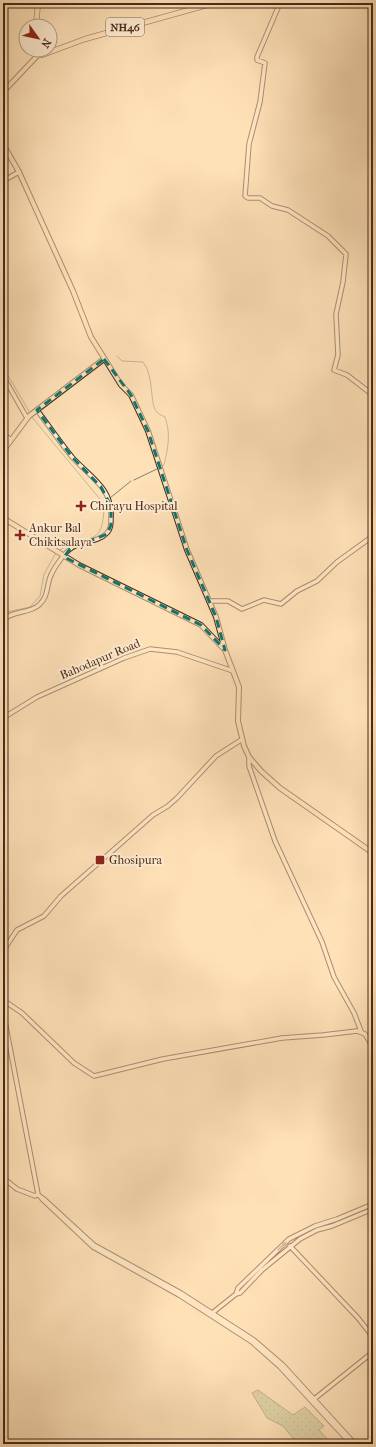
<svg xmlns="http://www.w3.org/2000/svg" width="376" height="1447" font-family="'IM FELL French Canon',serif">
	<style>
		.grass { fill: url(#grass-dots); stroke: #817656 }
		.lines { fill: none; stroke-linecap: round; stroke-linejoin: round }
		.stream { stroke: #7d8271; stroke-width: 1 }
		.secondary-casing { stroke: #482919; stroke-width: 5.5 }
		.primary-casing { stroke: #482919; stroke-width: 6 }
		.highway-casing { stroke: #482919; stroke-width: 6 }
		.secondary { stroke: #ffecd1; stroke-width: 3.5 }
		.primary { stroke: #ffe1b8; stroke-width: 4 }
		.highway { stroke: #ffe1b8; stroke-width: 4.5 }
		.oneway { fill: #a48a75 }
		.marked { fill: none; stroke: #0f766e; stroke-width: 3; stroke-dasharray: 8 5; stroke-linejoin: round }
		.poi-dot { fill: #8f2418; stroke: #ffecd1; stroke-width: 1.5 }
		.labels { text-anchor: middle; stroke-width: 4; stroke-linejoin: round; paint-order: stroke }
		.shield { fill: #ffecd1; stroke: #7f6450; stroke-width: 1 }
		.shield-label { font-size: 11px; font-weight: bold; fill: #482919 }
		.poi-label { font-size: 12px; fill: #482919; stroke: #ffecd1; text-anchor: start }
		.street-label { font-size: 12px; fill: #482919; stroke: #ffecd1 }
	</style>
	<defs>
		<pattern id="grass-dots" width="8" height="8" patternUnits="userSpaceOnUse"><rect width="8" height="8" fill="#bac494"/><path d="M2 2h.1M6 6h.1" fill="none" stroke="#a1a87f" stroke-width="1.8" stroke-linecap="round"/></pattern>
	</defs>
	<rect width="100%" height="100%" fill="#ffe1b8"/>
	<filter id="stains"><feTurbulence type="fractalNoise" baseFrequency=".005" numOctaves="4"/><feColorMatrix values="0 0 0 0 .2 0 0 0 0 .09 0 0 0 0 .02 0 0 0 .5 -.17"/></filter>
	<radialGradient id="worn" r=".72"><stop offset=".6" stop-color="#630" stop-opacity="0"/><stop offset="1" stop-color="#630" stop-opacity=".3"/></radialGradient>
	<path class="grass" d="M258,1390L293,1415L305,1407L324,1426L319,1430L332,1444H298L283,1426L267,1418L252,1393Z"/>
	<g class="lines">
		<path class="stream" d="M117,356L122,361L143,362C155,378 149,405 157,412C159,415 162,415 165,417C171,434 168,448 164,465L161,466
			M3,367L30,413
			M31,416L104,504C104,550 88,532 58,551
			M134,480L159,468
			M110,498L131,481
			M3,615L7,612L30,607L40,596L44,574L56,553"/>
		<g class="secondary-casing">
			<path id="secondary" d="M280,3L257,57V60L265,63L260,102L249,144L245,196L248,198H260L272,206L288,210L328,236L346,254L343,282L336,314L338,355L334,370L347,375L373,395
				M3,181L19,172
				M3,376L27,418
				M3,434L11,440
				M209,601H228L242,609L264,600L281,604L297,591L317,581L337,562L373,536
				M3,620C13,610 29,614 39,605C49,596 46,586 51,575C54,568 63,555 69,550C78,540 97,544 107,533C111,529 111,524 111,518C113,488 90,477 72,457C60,442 49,426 37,410
				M3,718L37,697L124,658L150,649L177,652L233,671
				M249,757V766L275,841L322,942L334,977L354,1013L361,1031
				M3,951L17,930L44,916L61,896L153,815L168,806L177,798L216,756L241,740
				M3,1000L22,1013L74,1063L94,1076L163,1059L282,1038L323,1035L357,1031L365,1034L373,1047
				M3,1011L38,1194L35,1196L17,1189L3,1178
				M38,1195L45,1200L94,1245L181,1293L254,1340L283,1365L355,1444
				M42,1199L93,1247L179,1295L252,1342L280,1367L351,1444
				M290,1246L358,1318L373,1337
				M236,1294L238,1288L289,1239L315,1226L337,1219L373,1204
				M211,1314L236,1294L240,1293L262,1270L300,1239L317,1230L332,1226L373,1209
				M313,1400L373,1352"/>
		</g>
		<g class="primary-casing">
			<path id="primary" d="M3,92L38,55
				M3,144L19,172L73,291L91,337L121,385L131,395L148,431L187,550L216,617L225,650L239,687L238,721L244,746L249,757L261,771L280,788L373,853
				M3,451L29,416L104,359
				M3,518L79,565L201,625L223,648"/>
		</g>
		<g class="highway-casing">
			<path id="highway" d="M36,26L38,3
				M35,50L38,55H42L85,39L214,3"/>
		</g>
		<use href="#secondary" class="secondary"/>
		<use href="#primary" class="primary"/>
		<use href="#highway" class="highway"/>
	</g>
	<defs><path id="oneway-solid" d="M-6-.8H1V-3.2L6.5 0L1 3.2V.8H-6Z"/></defs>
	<use class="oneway" href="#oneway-solid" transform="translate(282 1246) rotate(-43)"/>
	<path d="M0 0H376V1447H0ZM104,359L131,395L148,431L187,550L216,617L225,650L201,625L64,557L70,549L107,534L111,525V506L101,487L72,457L37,410Z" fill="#ffe1b8" fill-opacity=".55" fill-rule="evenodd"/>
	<path class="marked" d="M104,359L131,395L148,431L187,550L216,617L225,650L201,625L64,557L70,549L107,534L111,525V506L101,487L72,457L37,410Z"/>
	<g class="poi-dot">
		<path d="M79 500h4v4h4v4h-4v4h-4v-4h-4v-4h4z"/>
		<path d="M18 529h4v4h4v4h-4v4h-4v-4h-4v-4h4z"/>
		<rect x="95" y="855" width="10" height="10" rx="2"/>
	</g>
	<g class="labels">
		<rect class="shield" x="106" y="18" width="38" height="18" rx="3"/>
		<g class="shield-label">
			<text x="125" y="31">NH46</text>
		</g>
		<g class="poi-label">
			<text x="90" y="510">Chirayu Hospital</text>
			<text x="29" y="532">Ankur Bal<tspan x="29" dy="14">Chikitsalaya</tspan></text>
			<text x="109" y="864">Ghosipura</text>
		</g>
		<g class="street-label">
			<text transform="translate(100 659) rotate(-23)" y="4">Bahodapur Road</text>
		</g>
	</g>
	<rect width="376" height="1447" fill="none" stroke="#ffe1b8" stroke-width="16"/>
	<rect x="4" y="4" width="368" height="1439" fill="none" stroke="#482919" stroke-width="2"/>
	<rect x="8" y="8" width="360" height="1431" fill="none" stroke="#482919"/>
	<g transform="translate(38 38) rotate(123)"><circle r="19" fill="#ffecd1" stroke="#b69e87"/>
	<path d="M0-3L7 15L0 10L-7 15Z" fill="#8f2418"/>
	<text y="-6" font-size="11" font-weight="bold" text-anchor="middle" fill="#482919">N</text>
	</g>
	<rect width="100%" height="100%" filter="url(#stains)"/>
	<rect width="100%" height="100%" fill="url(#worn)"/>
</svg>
